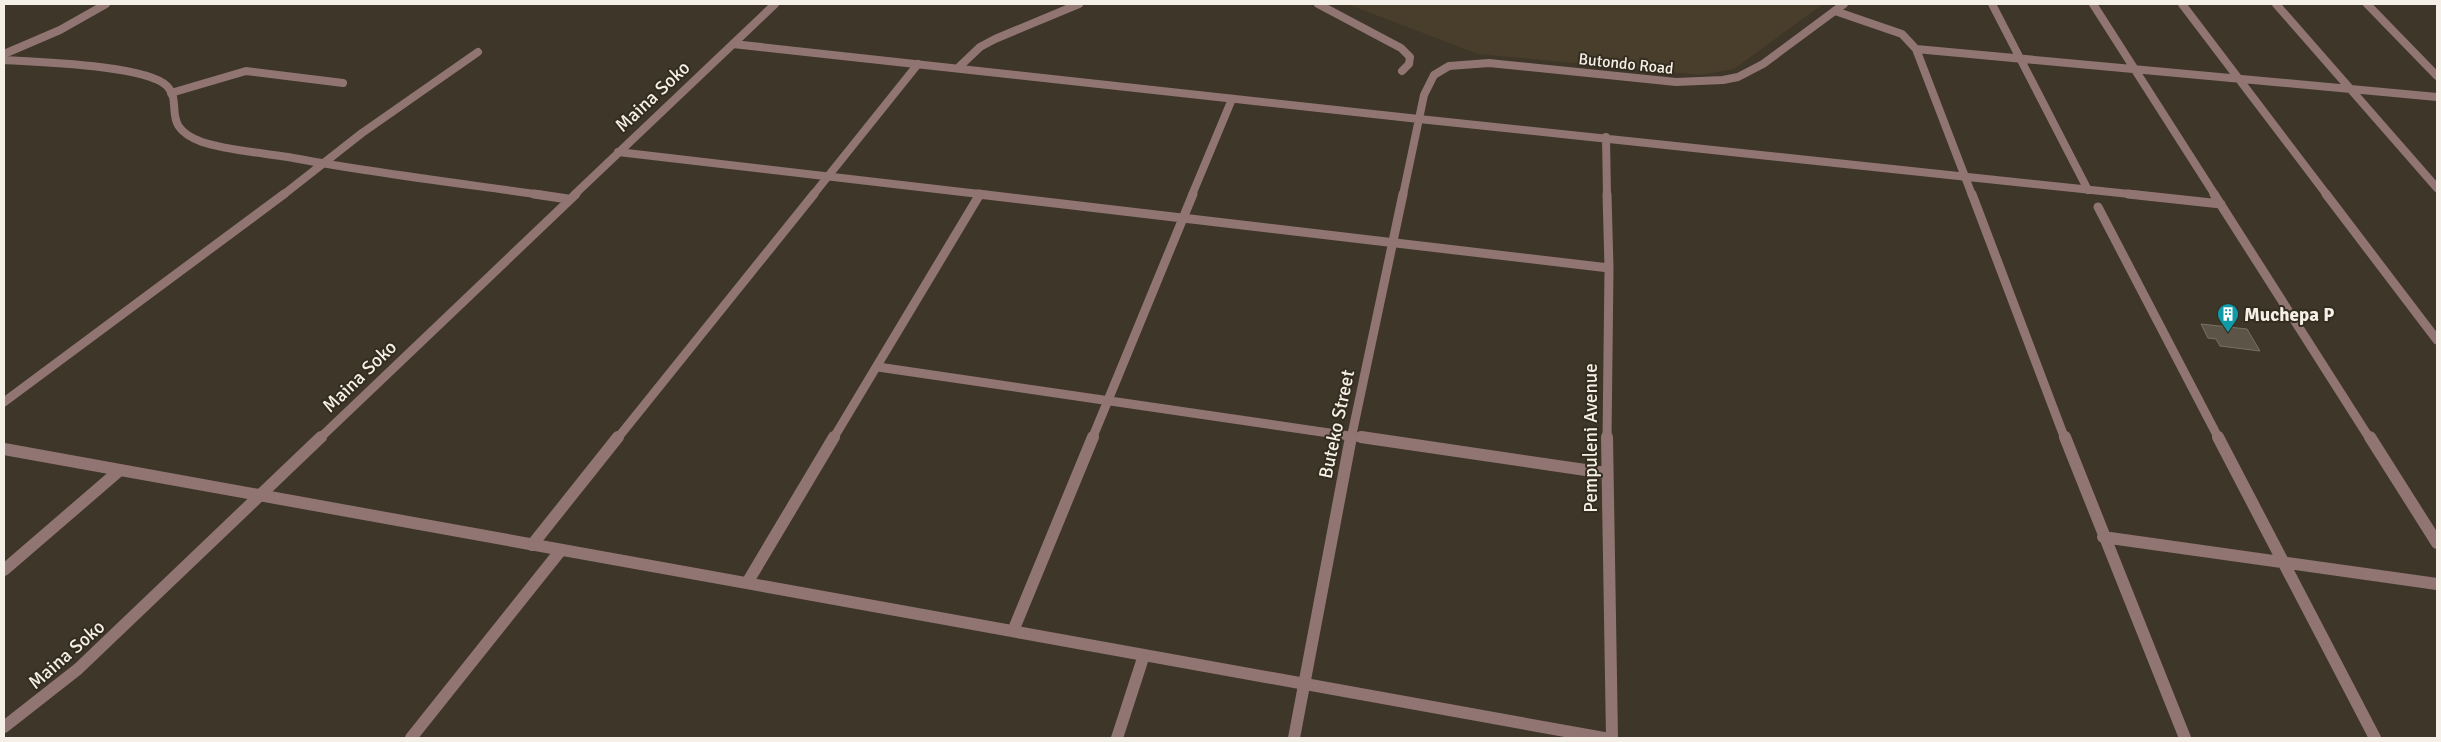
<svg xmlns="http://www.w3.org/2000/svg" width="2441" height="742" font-family="Signika,sans-serif">
	<style>
		.built { fill: #493e2b }
		.building { fill: #5c5446; stroke: #797162 }
		.lines { fill: none; stroke-linecap: round; stroke-linejoin: round }
		.minor-far2 { stroke: #917572; stroke-width: 8 }
		.minor-far1 { stroke: #917572; stroke-width: 9 }
		.minor { stroke: #917572; stroke-width: 12 }
		.tertiary-far2 { stroke: #917572; stroke-width: 8 }
		.tertiary-far1 { stroke: #917572; stroke-width: 9 }
		.tertiary { stroke: #917572; stroke-width: 12 }
		.labels { text-anchor: middle; stroke-width: 4; stroke-linejoin: round; paint-order: stroke }
		.far-street-label { font-size: 16px; fill: #f5f0e7; stroke: #332c1f }
		.street-label { font-size: 19px; fill: #f5f0e7; stroke: #332c1f }
		.poi-label { font-size: 19px; font-weight: bold; fill: #f5f0e7; stroke: #332c1f; text-anchor: start }
	</style>
	<rect width="100%" height="100%" fill="#3e3628"/>
	<path class="built" d="M1347,4H1823L1734,69L1701,75L1478,54Z"/>
	<path class="building" d="M2201,324L2247,329L2260,351L2220,346L2216,339L2208,338Z"/>
	<g class="lines">
		<path class="minor-far2" d="M1318,4L1401,48L1410,57L1409,64L1402,71
			M1992,4L2088,190
			M2093,4L2215,195
			M2182,4L2327,195
			M2276,4L2437,188
			M2367,4L2437,76
			M1835,11L1902,34L1916,49L1972,195
			M733,44L775,4
			M1916,49L2437,97
			M4,54L60,30L106,4
			M171,93L246,71L343,83
			M1419,119L2139,195
			M1606,137L1607,195
			M618,152L988,195
			M283,195L362,133L478,52
			M813,195L918,64
			M1192,195L1232,99"/>
		<path class="minor-far1" d="M978,194L1609,268
			M1972,194L2065,439
			M2128,194L2221,204
			M2214,194L2370,439
			M2326,194L2437,340
			M2098,207L2219,439
			M878,367L1370,439
			M4,402L284,194
			M617,439L814,194
			M833,439L980,194
			M1092,439L1193,194
			M1607,439L1609,268L1607,194"/>
		<path class="minor" d="M1361,437L1606,473
			M1607,437L1612,738
			M2065,437L2185,738
			M2218,437L2375,738
			M2370,437L2437,543
			M4,449L1604,738
			M2103,537L2437,584
			M532,545L618,437
			M4,570L120,470
			M747,583L834,437
			M1013,631L1093,437
			M411,738L561,550
			M1117,738L1144,655"/>
		<path class="tertiary-far2" d="M4,60C36,62 146,65 167,86C184,104 159,126 202,142C226,150 262,153 288,157C372,173 458,183 543,195
			M959,67L980,47L995,39L1079,4
			M574,195L733,44L1419,119
			M1403,195L1424,95L1434,75L1449,66L1489,63L1676,82L1723,80L1738,77L1763,64L1844,4"/>
		<path class="tertiary-far1" d="M534,194L568,199
			M319,439L576,194
			M1351,439L1403,194"/>
		<path class="tertiary" d="M4,727L78,669L321,437
			M1294,738L1351,437"/>
	</g>
	<defs>
		<g id="building-pin" transform="scale(1.125)"><path d="M0 17L-7.5 6A9.5 9.5 0 1 1 7.5 6Z" fill="#0f9aa8" stroke="#332c1f"/><path d="M-4-6H4V6H1V3H-1V6H-4ZM-2.5-4.3h1.7v1.8h-1.7ZM.8-4.3h1.7v1.8H.8ZM-2.5-1h1.7V.8h-1.7ZM.8-1h1.7V.8H.8Z" fill="#fff"/></g>
	</defs>
	<g fill-rule="evenodd">
		<use href="#building-pin" x="2228" y="314"/>
	</g>
	<g class="labels">
		<g class="far-street-label">
			<text transform="translate(1626 63) rotate(6)" y="6">Butondo Road</text>
		</g>
		<g class="street-label">
			<text transform="translate(652 96) rotate(-43)" y="7">Maina Soko</text>
			<text transform="translate(359 376) rotate(-44)" y="7">Maina Soko</text>
			<text transform="translate(1336 424) rotate(-78)" y="7">Buteko Street</text>
			<text transform="translate(1590 438) rotate(-90)" y="7">Pempuleni Avenue</text>
			<text transform="translate(66 654) rotate(-41)" y="7">Maina Soko</text>
		</g>
		<g class="poi-label">
			<text x="2244" y="321">Muchepa P</text>
		</g>
	</g>
	<rect width="2441" height="742" fill="none" stroke="#f5f0e7" stroke-width="10"/>
</svg>
